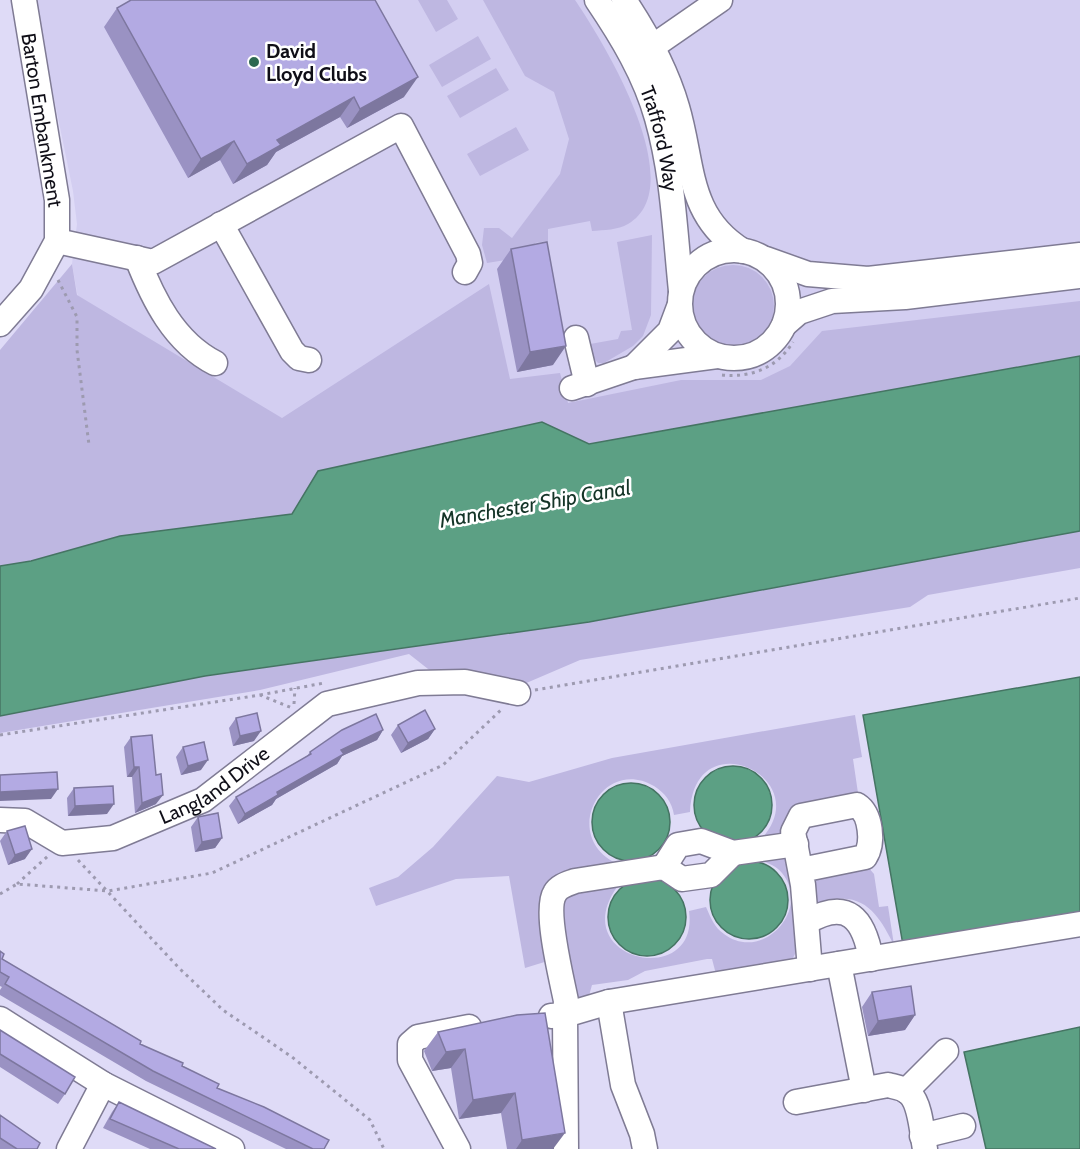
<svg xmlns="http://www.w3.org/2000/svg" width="1080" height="1149" font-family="Cabin,sans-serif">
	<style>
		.built { fill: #d3cef1 }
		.green { fill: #beb7e1 }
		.water { fill: #5ca084; stroke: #457463; stroke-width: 1.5 }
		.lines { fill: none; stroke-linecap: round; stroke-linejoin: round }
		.minor-casing { stroke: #7f7b94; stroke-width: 27 }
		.path { stroke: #9d9ab0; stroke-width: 3; stroke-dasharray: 3 4.5; stroke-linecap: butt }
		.minor { stroke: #fff; stroke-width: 24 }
		.wall { fill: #9a92c3 }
		.shaded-wall { fill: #7d779f }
		.building { fill: #b3aae3; stroke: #7d779f; stroke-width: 1.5 }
		.poi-dot { fill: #2d6851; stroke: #fff; stroke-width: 2 }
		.labels { text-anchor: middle; stroke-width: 5; stroke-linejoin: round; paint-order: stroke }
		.poi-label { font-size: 20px; font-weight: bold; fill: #0f0e17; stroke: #fff; text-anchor: start }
		.street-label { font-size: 20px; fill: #0f0e17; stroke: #fff }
		.water-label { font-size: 21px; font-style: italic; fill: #143427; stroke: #fff }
	</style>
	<rect width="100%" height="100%" fill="#dfdbf7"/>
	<path class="built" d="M34,0H1080V356L589,444L120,536L72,264L77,224L73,191Z"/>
	<path class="green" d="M418,0H447L458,19L436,32Z
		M483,0H575C603,41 692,186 628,224C618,230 604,230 592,231L590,221L548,229V241L535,243L537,255L487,263L482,245L484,228H499L512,238L560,174L569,139L554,92L525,76Z
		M478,36L491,59L442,87L429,65Z
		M496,68L509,90L460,118L447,96Z
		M516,127L529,150L480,176L467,154Z
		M652,235L651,315L643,336L633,346L604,363H598L589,353L590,344L618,339L621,331L632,330L617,242Z
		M72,264L77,295L282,418L489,284L510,379L560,373L568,403L681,380H761L790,366L822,331L1080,301V356L589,444L541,422L318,471L293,514L120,536L31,561L0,566V350Z
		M692 306a41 41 0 1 1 82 0a41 41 0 1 1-82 0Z
		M1080,531V568L928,595L910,607L580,660L517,687L437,676L409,654L260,690L0,733V716L205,676L589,622Z
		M855,715L862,757L853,759L858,793L782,838H762C817,777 694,720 690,812L674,815C672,802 665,793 654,786C601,755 558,839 620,865L563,876L551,960L525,968L509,876L456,879L376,906L369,888L398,877L433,847L497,776L529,782L612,758Z
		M789,857L799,946L789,966L717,978L712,959H707L645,971L628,980L592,985L588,999L581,1000L573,990L558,908L566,892L617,887C565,961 700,990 689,911L706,907C711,918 714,927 724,934C762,963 812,910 782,873C775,864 764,862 754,858Z
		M867,866L874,874L879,907L888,906L894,945C882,922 869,896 838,899C830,900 822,903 814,903L812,877Z"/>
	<path class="water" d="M1080,356V531L589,622L205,676L0,716V566L31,561L120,536L292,514L318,471L542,422L589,444Z
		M1080,677V915L903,945L863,715Z
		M694 805a39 39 0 1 1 78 0a39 39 0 1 1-78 0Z
		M592 822a39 39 0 1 1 78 0a39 39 0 1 1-78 0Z
		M710 900a39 39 0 1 1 78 0a39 39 0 1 1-78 0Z
		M608 917a39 39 0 1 1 78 0a39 39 0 1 1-78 0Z
		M1080,1027V1149H986L964,1052Z"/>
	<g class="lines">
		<g class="minor-casing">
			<g id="minor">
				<path id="s1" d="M597,0C622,37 645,75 657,118C673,174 675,233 681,291"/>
				<path d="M624,0C646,33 666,69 677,107C694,164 686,216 743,251"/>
				<path d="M652,47L720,0"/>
				<path d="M221,224L292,351L299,358L309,360"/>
				<path d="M57,241L153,262L401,126L468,254L470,263L465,272"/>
				<circle cx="734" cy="304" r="54"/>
				<path d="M137,258C153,299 174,342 215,363"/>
				<path d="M766,259L808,274L868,279L1080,255"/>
				<path d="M0,324L31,289L57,241V200L24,0"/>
				<path d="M784,325L799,312L832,301L905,297L1080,276"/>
				<path d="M576,338L587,384"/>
				<path d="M634,367L670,331L679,307"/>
				<path d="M572,388L634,367L717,356"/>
				<path id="s2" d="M0,820L25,821L62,843L113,838L203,800L327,704L418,683L465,682L518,693"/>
				<path d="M664,867L678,845L701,841L733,853L796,844"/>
				<path d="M801,870L865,857C874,843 871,814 857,805L801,816L793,832L803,885L810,969"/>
				<path d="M807,922C848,898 864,919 871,959"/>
				<path d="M839,964L864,1090"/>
				<path d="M609,1002L623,1085L642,1134L645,1149"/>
				<path d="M551,1016L565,1015L566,1001C562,980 544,910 555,893C559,886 567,884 575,881L664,867L682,879L711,875L733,853"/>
				<path d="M0,1019L103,1084L232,1149"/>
				<path d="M906,1091L946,1051"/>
				<path d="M796,1102L888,1085C895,1087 905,1088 910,1094C921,1105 922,1134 925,1149"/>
				<path d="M922,1136L963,1126"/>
				<path d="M69,1149L103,1084"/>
				<path d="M458,1149L410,1060V1044L418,1037L469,1027"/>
				<path d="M566,1149L565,1015L609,1002L1080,924"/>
			</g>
		</g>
		<path class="path" d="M58,280L77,317V350L89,445
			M722,375C751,378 777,368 793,342
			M535,690L1080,598
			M260,695L324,683
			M294,704L295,688
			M0,735L260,695L292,708
			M78,860L179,968L223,1010L292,1057L370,1120L384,1149
			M17,884L48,856
			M0,894L17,884L108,891L212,873L443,765L502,709"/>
		<use href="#minor" class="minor"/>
	</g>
	<path class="wall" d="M117,8L404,97L347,128L340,117L276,152L267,165L233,184L220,160L188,178L104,27Z
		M511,249L553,365L517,372L497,269Z
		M236,718L254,741L233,746L229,728Z
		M398,725L435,729L428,739L401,753L391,735Z
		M383,730L377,740L342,756L337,764L276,799L272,805L238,824L229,806L236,797L307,756L310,752Z
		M131,737L156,804L135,813L132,777H127L124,747Z
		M183,747L201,770L181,775L176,757Z
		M74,788L107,814L68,816L67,798Z
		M198,817L222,838L215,848L195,852L191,827Z
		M7,831L25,859L8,865L0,841Z
		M0,951L2,959L140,1044L182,1066L217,1088L324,1149H286L146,1081L0,995V990L2,987L0,986Z
		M872,992L915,1015L905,1030L868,1036L862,1007Z
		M517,1015L553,1149H507L501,1113L459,1119L451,1068L432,1071L424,1051L438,1032Z
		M0,1030L65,1094L58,1104L0,1067Z
		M119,1102L216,1149H150L103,1128L112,1112Z
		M0,1115L37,1149H0Z"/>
	<path class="shaded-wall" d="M418,77L404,97L347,128L360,109Z
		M354,97L340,117L276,152L267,165L233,184L247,164L277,140Z
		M234,141L220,160L188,178L201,159Z
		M566,346L553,365L517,372L530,352Z
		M435,729L428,739L401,753L408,743Z
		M383,730L377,740L342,756L337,764L276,799L272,805L238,824L245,814L341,750Z
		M261,731L254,741L233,746L240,736Z
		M208,760L201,770L181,775L188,766Z
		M134,767H139L132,777H127Z
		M58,789L51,799L0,801V792Z
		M163,795L156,804L135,813L142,803Z
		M114,804L107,814L68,816L75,806Z
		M222,838L215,848L195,852L202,842Z
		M32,849L25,859L8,865L15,855Z
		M915,1015L905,1030L868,1036L878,1021Z
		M465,1049L451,1068L432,1071L446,1052Z
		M515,1093L501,1113L459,1119L473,1100Z
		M565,1133L553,1149H516L522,1140Z"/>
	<path class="building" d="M131,0H375L418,77L360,109L354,97L277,140L281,145L247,164L234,141L201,159L117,8Z
		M547,242L566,346L530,352L511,249Z
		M425,710L435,729L408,743L398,725Z
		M257,713L261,731L240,736L236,718Z
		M376,714L383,730L341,750L344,754L277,792L278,795L245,814L236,797L311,754L310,752L342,730Z
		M152,735L156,775L161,774L163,795L142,803L139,767H134L131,737Z
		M204,742L208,760L188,766L183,747Z
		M57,772L58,789L0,792V775Z
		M113,786L114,804L75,806L74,788Z
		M218,813L222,838L202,842L198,817Z
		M25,826L32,849L15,855L7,831Z
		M0,951L4,954L2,959L141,1041L140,1044L183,1063L182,1066L219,1084L217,1088L264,1107L329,1140L324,1149H313L153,1071L5,984L9,977L0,972Z
		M911,986L915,1015L878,1021L872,992Z
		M545,1013L565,1133L522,1140L515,1093L473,1100L465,1049L446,1052L438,1032L517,1015Z
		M0,1030L75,1077L65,1094L0,1054Z
		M119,1102L216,1149H179L110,1119Z
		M0,1115L40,1143L37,1149H17L0,1138Z"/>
	<circle class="poi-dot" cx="254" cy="62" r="6"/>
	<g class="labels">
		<g class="poi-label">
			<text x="266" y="58">David<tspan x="266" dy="23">Lloyd Clubs</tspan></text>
		</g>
		<g class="street-label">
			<text transform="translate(42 120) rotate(81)" y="7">Barton Embankment</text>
			<text dy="7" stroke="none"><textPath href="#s1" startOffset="154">Trafford Way</textPath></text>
			<text dy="7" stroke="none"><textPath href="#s2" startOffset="234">Langland Drive</textPath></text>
		</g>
		<g class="water-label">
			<text transform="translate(535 504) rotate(-10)" y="7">Manchester Ship Canal</text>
		</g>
	</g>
</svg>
